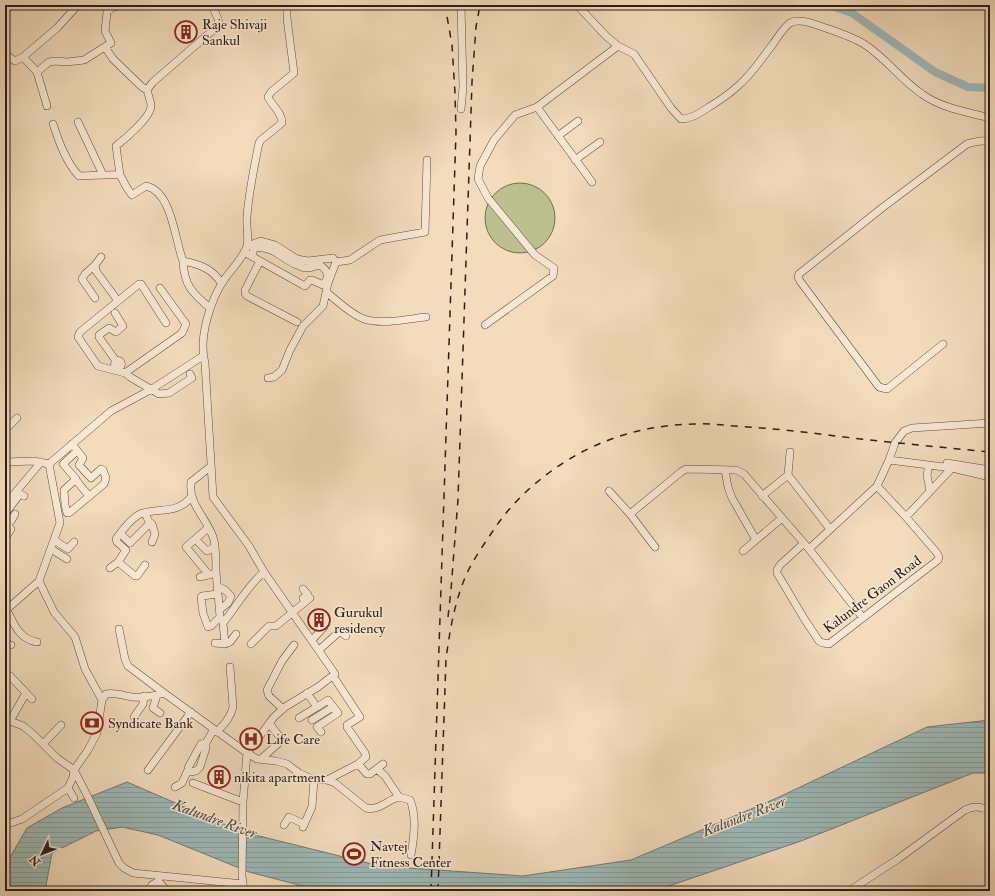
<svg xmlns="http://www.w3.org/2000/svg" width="995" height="896" font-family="'IM FELL Double Pica',serif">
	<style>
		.green { fill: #bcc08f; stroke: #726f52 }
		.water { fill: url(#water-rules); stroke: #6f7c76 }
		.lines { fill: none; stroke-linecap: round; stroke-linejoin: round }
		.river { stroke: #9dbab8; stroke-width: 8 }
		.minor-casing { stroke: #5b4e3e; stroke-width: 8 }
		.minor { stroke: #f7e8d3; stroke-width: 7 }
		.rail { stroke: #291e14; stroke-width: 1.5; stroke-dasharray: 7 7; stroke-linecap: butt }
		.labels { text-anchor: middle; stroke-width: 3; stroke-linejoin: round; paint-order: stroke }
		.poi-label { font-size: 14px; fill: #291e14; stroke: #f7e8d3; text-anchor: start }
		.street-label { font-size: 14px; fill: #291e14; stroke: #f7e8d3 }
		.water-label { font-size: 15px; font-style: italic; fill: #4c4d45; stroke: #f7e8d3 }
	</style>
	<defs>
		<pattern id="water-rules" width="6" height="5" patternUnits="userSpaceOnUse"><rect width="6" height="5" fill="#9dbab8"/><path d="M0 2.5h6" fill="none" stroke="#879f9d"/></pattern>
	</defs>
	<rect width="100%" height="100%" fill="#f2dcbc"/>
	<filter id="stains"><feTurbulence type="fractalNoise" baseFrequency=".005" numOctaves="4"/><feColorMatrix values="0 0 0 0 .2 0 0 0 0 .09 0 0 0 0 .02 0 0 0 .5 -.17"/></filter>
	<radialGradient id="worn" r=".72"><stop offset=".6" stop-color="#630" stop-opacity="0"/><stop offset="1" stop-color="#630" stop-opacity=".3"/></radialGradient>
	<path class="green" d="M485 218a35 35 0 1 1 70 0a35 35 0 1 1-70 0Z"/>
	<path class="water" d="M990,720V773H973L801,841L654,891H322L249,872L158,835L122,827L96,831L52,853L45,891H5V866L27,828L62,808L127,782L231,827L255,835L380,866L523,876L631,860L777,798L927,727Z"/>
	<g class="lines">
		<path class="river" d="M829,5L852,13L935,72L968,87L990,88"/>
		<g class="minor-casing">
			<path id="minor" d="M577,5L606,36L618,46L634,54L671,108L681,119C691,119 700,113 709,107C719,101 729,94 738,86C752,74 762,58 773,44C778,37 783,28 790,23C798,18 812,23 820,26C834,31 851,36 864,44C886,58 901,80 922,94C941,108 967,112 990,118
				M105,47L113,59L142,87L147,90
				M5,54L15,61L23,57
				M37,72L49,62L55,61L67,62L84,60L111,43L105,31L107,12L112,8L120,5
				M47,106L37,72L23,57L57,28L78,5
				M537,107L592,182
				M461,109L463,87L461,5
				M78,122L103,175
				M53,124C59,142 66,162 79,176C93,176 107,174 120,175L127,188L132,195L146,186C172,191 175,241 183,261C199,264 213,269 221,283
				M558,136L578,121
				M575,160L600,142
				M120,175L116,146C125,139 151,117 151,106C151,101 148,95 147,90L153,82L219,25L218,19L212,5
				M247,246L261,241L275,245L297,259L308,261L333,258L336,262L328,283L323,306L303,326L290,350L282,370L274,377L268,378
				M244,252L303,285L305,286L310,280H312L323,285C329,279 329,271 321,266C317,264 311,269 306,268C303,268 300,266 297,265C281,259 275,246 255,248L253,251V256
				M101,257L95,265L96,271L118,301
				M183,261C184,285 192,293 210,308
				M260,261L245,290V293L247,296L297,322
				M336,262L350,260L380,240L425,232L427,160
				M326,292C338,301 350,314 364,319C382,325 408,319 426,317
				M95,298L82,279L85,274L95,265
				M115,313L123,326L116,332L109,328L99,335V337L116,361
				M166,323L141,284H139L80,332L78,337L98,366L125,373L130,377L159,394L169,393L172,391L192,378L190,374
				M485,325L553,276L554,268L535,255L488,198L478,179L480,166L494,140L515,115L537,107L618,46
				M943,344L887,389L879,387L800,281L798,277L799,274L882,208L967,144C975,142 982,139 990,142
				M114.5 364a3.5 3.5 0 1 1 7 0a3.5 3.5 0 1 1-7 0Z
				M125,373L182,333L186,324L160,288
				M5,430L17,418
				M72,444L83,458L79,465L91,478L101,469L103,470L106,478L104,484L69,513H67L65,505L64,490L76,479L63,464L77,451
				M790,452L788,475L830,529
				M889,460L952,468L990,477
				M5,462L34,461L49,464L111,411L152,389L203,356
				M947,463L990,470
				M929,465L927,475L930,491
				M210,467L191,482C188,506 208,518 214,540C216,550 216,561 216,571C217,586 219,601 220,617L211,626L208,627L203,613L201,597L202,596L218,594
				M725,470L728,487L732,498L756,540
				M75,479L89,496
				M609,491L630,514L655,547
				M762,496L788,475
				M10,499L14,502L20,494L24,496
				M5,505L41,462
				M145,513L149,522L152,524L155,534L152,542
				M5,514L14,502
				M630,514L681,472L686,469L736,470L744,474L809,549L877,486L889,460L895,443L904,431L912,428L990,423
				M5,515L11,521L15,514
				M906,517L952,468
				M5,522L11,529L5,538
				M208,528L186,547L209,575
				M121,534L130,543L150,523
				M54,540L68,549L74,542
				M199,543L207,551L215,547
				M803,544L780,565L777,570V573L805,620L819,641L823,643L829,644L938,560L939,557L937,553L906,517L877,486
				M51,549L67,559
				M809,549L863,618
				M743,551L782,518
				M118,562L135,576H137L145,565
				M110,568L118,562L126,550L117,542L116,539C121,532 134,515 143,513C160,508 178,514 191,497
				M200,577L212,574
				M39,581L54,612L75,637L85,669L102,700
				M217,586L225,590L231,596L228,603L219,610
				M303,589L308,595L303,598L304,600
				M7,610C14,624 19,639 37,642
				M5,611L39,581L60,523L49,464
				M119,629L125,659L128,666L164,693L247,753L257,759L276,761L287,764L299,773L314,780H327L335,783L366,808C379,811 387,800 399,797L410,800C417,816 414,838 411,855
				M236,634L230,642L225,644L223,623C237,606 247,586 264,572
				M312,640L324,627
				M5,643L11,645
				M215,643L225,644
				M251,644L269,626H276L310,598
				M319,650L339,632H341L346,636
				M5,675L10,676L32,699
				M157,695L153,708L160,713
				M317,707L328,700L338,713L317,727L321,732
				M283,709L269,696L267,690L282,661L294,645
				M134,717L143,704L144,696
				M299,718L317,707L307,693
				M5,719L23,726L33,734L57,758L74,770L87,795L119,863L124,868L133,873L243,884
				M312,720L333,707
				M10,721L26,693
				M217,732C224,724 231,717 233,707L230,667
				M206,743L201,744L188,768L190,772L196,771L200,767L206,748V743L214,729
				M43,744L61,725
				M261,759L282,740L269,723
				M358,764L367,774H370L383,764
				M377,769L385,776L399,797
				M148,770L191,712
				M327,780L358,764L366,757L365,753L347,727V725L360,717L333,676
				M193,783L243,802
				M175,787L182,783L188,770
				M68,788L74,798
				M5,825L22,819L68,788L73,777L74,770L88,750L97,733L102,700L106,694C114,692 124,696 132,697C142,698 154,696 164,693
				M284,825L289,817L304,824
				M303,827L312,807L314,780
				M148,891L152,885L157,882H159L167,891
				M244,891L242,876L243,802L247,753L274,717L285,707L318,687L335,674L264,572L249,546L213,497L205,363C198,337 211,298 226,277C232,269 245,255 247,246C249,237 246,226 247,216C249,192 254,167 259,143L261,140L282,123C282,112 272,106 268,97L271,92L294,73L287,18V5
				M849,891L898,859L965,810C975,805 980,807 990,810"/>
		</g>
		<use href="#minor" class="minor"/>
		<path class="rail" d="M448,617L451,590L458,499L472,82L476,27L480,5
			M431,891L456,132L455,93L452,45L445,5
			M438,891L446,659C450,629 455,599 468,571C476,555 487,540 497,525C513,502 534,483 557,467C598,439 644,425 694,424C712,423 730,426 748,427C777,429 806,432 835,436C887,442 938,447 990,452"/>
	</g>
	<defs>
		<g id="building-ring" transform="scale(1.15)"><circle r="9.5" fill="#f7e8d3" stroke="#8f2418" stroke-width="1.5"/><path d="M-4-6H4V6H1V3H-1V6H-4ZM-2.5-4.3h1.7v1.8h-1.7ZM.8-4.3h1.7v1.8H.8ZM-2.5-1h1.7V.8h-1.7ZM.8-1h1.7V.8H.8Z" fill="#8f2418"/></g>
		<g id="bank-ring" transform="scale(1.15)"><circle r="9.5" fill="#f7e8d3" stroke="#8f2418" stroke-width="1.5"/><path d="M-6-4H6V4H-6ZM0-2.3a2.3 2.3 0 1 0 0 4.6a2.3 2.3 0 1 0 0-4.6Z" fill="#8f2418"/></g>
		<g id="hospital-ring" transform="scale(1.15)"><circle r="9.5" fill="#f7e8d3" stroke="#8f2418" stroke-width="1.5"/><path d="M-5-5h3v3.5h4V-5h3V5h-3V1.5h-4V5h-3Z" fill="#8f2418"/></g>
		<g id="stadium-ring" transform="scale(1.15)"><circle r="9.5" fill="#f7e8d3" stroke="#8f2418" stroke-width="1.5"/><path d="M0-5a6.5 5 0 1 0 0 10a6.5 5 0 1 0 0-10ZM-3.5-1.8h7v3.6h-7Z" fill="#8f2418"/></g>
	</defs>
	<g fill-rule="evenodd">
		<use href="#building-ring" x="186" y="32"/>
		<use href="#building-ring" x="319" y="620"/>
		<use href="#bank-ring" x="92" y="723"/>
		<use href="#hospital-ring" x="251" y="739"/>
		<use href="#building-ring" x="219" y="777"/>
		<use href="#stadium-ring" x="354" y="854"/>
	</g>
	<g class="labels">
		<g class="poi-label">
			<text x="202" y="29">Raje Shivaji<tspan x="202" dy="16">Sankul</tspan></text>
			<text x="334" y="617">Gurukul<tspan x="334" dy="16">residency</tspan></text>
			<text x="108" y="728">Syndicate Bank</text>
			<text x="266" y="744">Life Care</text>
			<text x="234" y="782">nikita apartment</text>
			<text x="370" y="851">Navtej<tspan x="370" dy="16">Fitness Center</tspan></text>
		</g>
		<g class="street-label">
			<text transform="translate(872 594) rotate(-37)" y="5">Kalundre Gaon Road</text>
		</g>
		<g class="water-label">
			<text transform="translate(744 816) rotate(-21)" y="5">Kalundre River</text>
			<text transform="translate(215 819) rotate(20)" y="5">Kalundre River</text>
		</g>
	</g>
	<rect width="995" height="896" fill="none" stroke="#f2dcbc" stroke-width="20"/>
	<rect x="6" y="6" width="983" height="884" fill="none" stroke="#291e14" stroke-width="2"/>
	<rect x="10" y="10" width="975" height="876" fill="none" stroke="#291e14"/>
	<g transform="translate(42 854) rotate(227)" stroke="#f7e8d3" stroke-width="3" paint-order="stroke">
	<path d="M0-3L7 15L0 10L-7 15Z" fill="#291e14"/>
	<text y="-6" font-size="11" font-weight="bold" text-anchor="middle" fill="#291e14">N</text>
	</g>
	<rect width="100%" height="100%" filter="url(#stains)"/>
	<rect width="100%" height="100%" fill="url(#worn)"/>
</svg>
